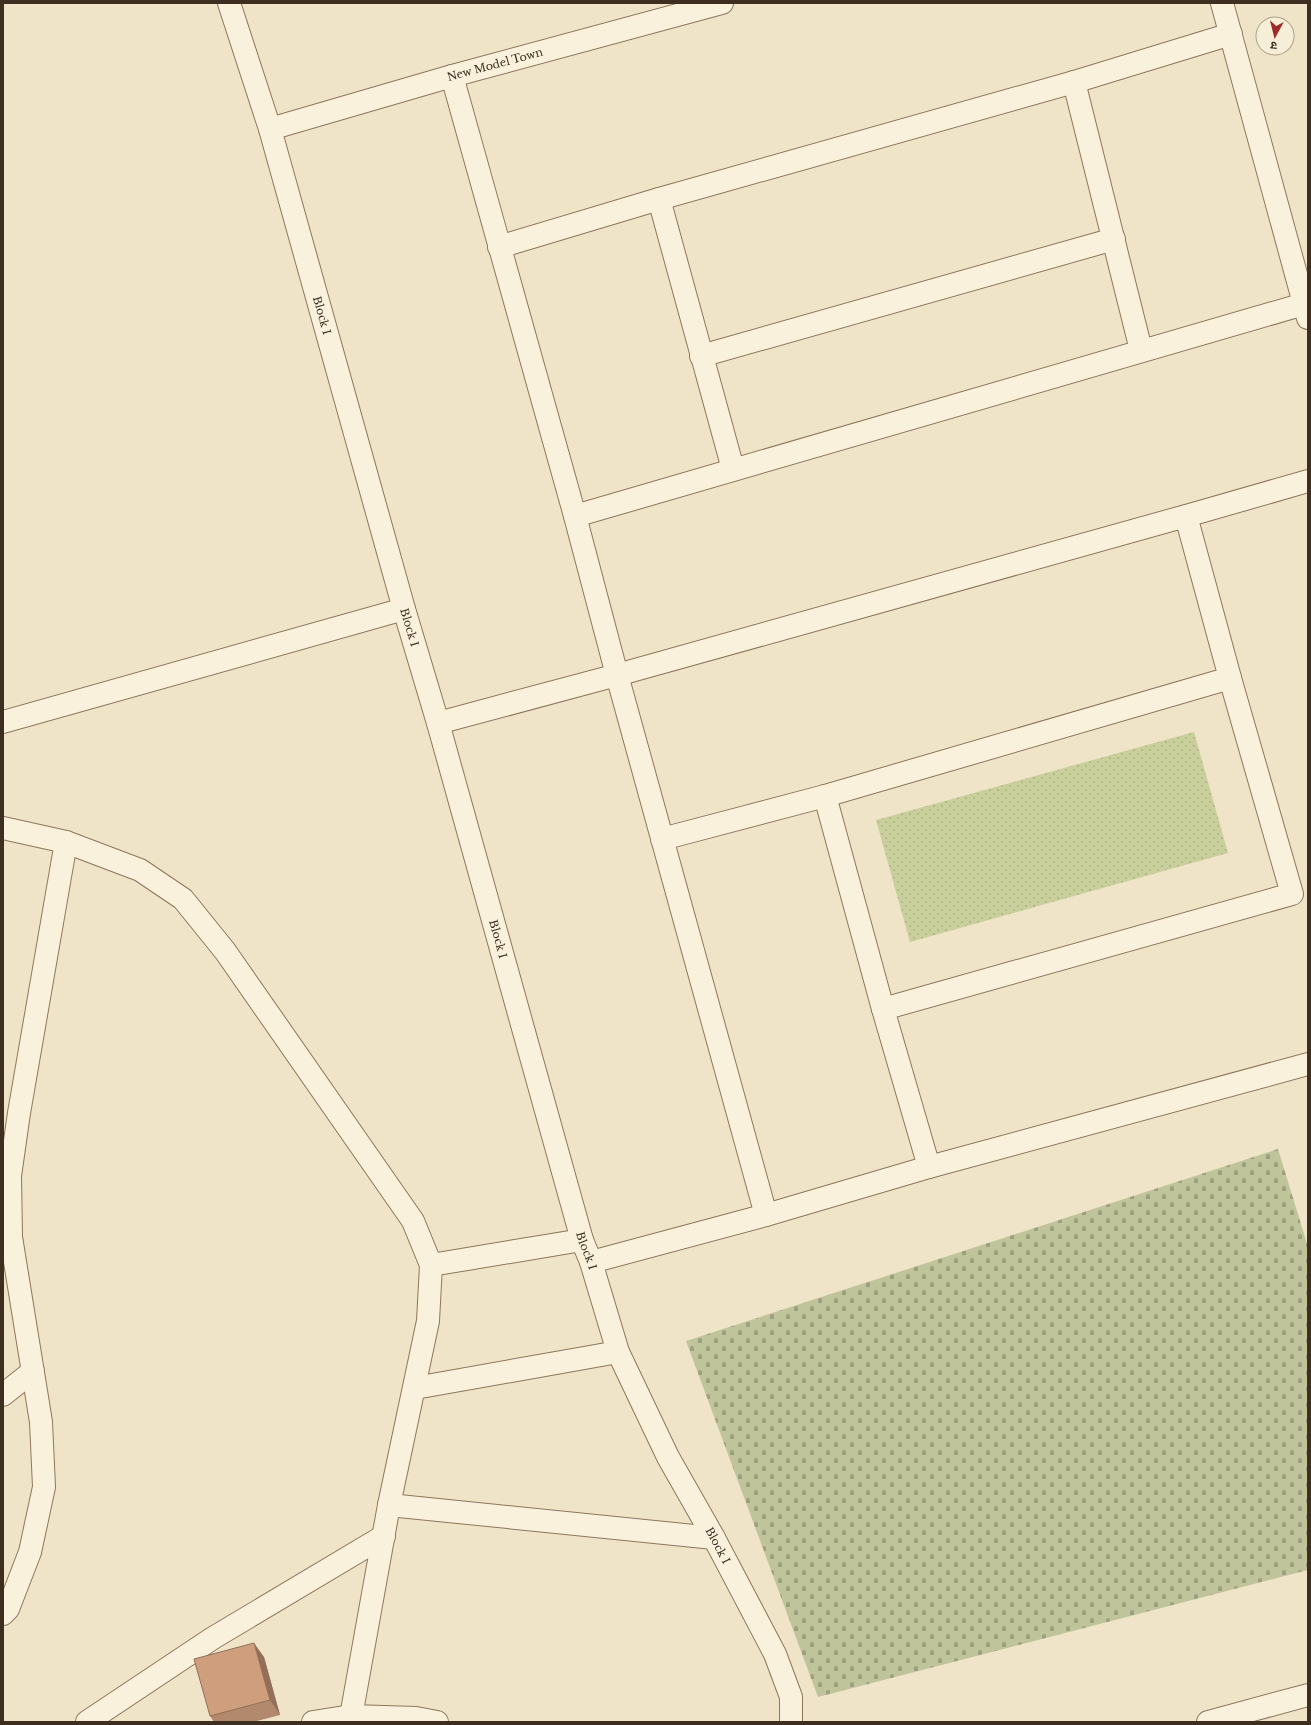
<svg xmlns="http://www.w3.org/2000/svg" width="1311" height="1725" font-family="'Libre Baskerville','Noto Sans Devanagari',serif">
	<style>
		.cemetery { fill: url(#cemetery-stones) }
		.park { fill: url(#park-dots) }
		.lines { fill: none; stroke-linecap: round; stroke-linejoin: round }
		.minor-casing { stroke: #8d765c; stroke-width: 24 }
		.minor { stroke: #faf1dc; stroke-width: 22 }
		.wall { fill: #b2896c }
		.shaded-wall { fill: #916f58 }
		.building { fill: #cf9f7d; stroke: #916f58 }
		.labels { text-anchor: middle; stroke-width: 4; stroke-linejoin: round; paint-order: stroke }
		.street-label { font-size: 11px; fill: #3d2e20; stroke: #f7eed8 }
	</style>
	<defs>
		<pattern id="cemetery-stones" width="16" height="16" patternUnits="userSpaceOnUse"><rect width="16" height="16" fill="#bfc49a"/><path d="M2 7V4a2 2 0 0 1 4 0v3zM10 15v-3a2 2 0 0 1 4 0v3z" fill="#9ca07d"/></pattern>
		<pattern id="park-dots" width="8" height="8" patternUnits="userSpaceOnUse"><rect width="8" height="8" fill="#c9cf9b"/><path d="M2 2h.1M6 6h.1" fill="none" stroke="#aeb285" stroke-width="1.8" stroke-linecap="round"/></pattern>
	</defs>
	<rect width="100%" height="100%" fill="#f0e4c8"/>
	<path class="cemetery" d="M1278,1149L1308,1247V1570L818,1697L686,1341Z"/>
	<path class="park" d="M1194,732L1228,853L910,942L876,820Z"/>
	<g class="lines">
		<g class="minor-casing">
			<g id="minor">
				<path id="s1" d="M229,3L270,129L404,609L438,723L582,1240L591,1262L618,1352L668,1457L714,1538L775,1654L791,1697V1722"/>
				<path d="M1222,3L1308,318"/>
				<path d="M452,76L575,516L617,675L766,1215"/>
				<path d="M1074,82L1141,350"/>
				<path id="s2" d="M270,129L452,76L722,3"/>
				<path d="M659,199L733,469"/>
				<path d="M499,247L659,199L1074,82L1231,34"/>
				<path d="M701,356L1114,239"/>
				<path d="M575,516L1304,304"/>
				<path d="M1186,516L1308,481"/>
				<path d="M3,722L404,609"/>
				<path d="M438,723L617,675L1186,516L1230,678L825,796L883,1009L929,1167"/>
				<path d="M3,828L66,842L140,870L183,899L225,951L413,1221L431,1265L428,1321L389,1505L350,1722"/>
				<path d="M662,839L825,796"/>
				<path d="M883,1009L1292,894L1230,678"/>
				<path d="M591,1262L766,1215L929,1167L1308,1064"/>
				<path d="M431,1265L582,1240"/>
				<path d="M415,1388L618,1352"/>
				<path d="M3,1395L33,1371"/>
				<path d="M389,1505L714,1538"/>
				<path d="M3,1614L8,1609L30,1552L44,1487L41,1422L11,1237L10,1176L19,1113L66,842"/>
				<path d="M87,1722L213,1638L384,1536"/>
				<path d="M313,1722L351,1716L416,1718L437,1722"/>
				<path d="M1208,1722L1308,1695"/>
			</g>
		</g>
		<use href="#minor" class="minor"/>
	</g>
	<path class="wall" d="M264,1657L280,1715L253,1722H214L210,1716Z"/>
	<path class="shaded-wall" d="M254,1643L264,1657L280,1715L270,1700Z"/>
	<path class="building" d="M254,1643L270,1700L210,1716L194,1659Z"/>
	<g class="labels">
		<g class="street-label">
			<text dy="4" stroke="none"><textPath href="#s2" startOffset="234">New Model Town</textPath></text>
			<text dy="4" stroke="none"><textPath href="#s1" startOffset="326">Block I</textPath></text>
			<text dy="4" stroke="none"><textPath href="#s1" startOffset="650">Block I</textPath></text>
			<text dy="4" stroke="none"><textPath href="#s1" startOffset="974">Block I</textPath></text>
			<text dy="4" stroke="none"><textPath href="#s1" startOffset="1298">Block I</textPath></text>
			<text dy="4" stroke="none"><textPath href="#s1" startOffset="1622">Block I</textPath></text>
		</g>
	</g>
	<rect width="1311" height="1725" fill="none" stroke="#3d2e20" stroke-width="8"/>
	<g transform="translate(1275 36) rotate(187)"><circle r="19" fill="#f7eed8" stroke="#ada18e"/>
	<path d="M0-3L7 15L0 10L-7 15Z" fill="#9e2a2b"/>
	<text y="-6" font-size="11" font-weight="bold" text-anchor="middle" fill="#3d2e20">उ</text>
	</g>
</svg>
